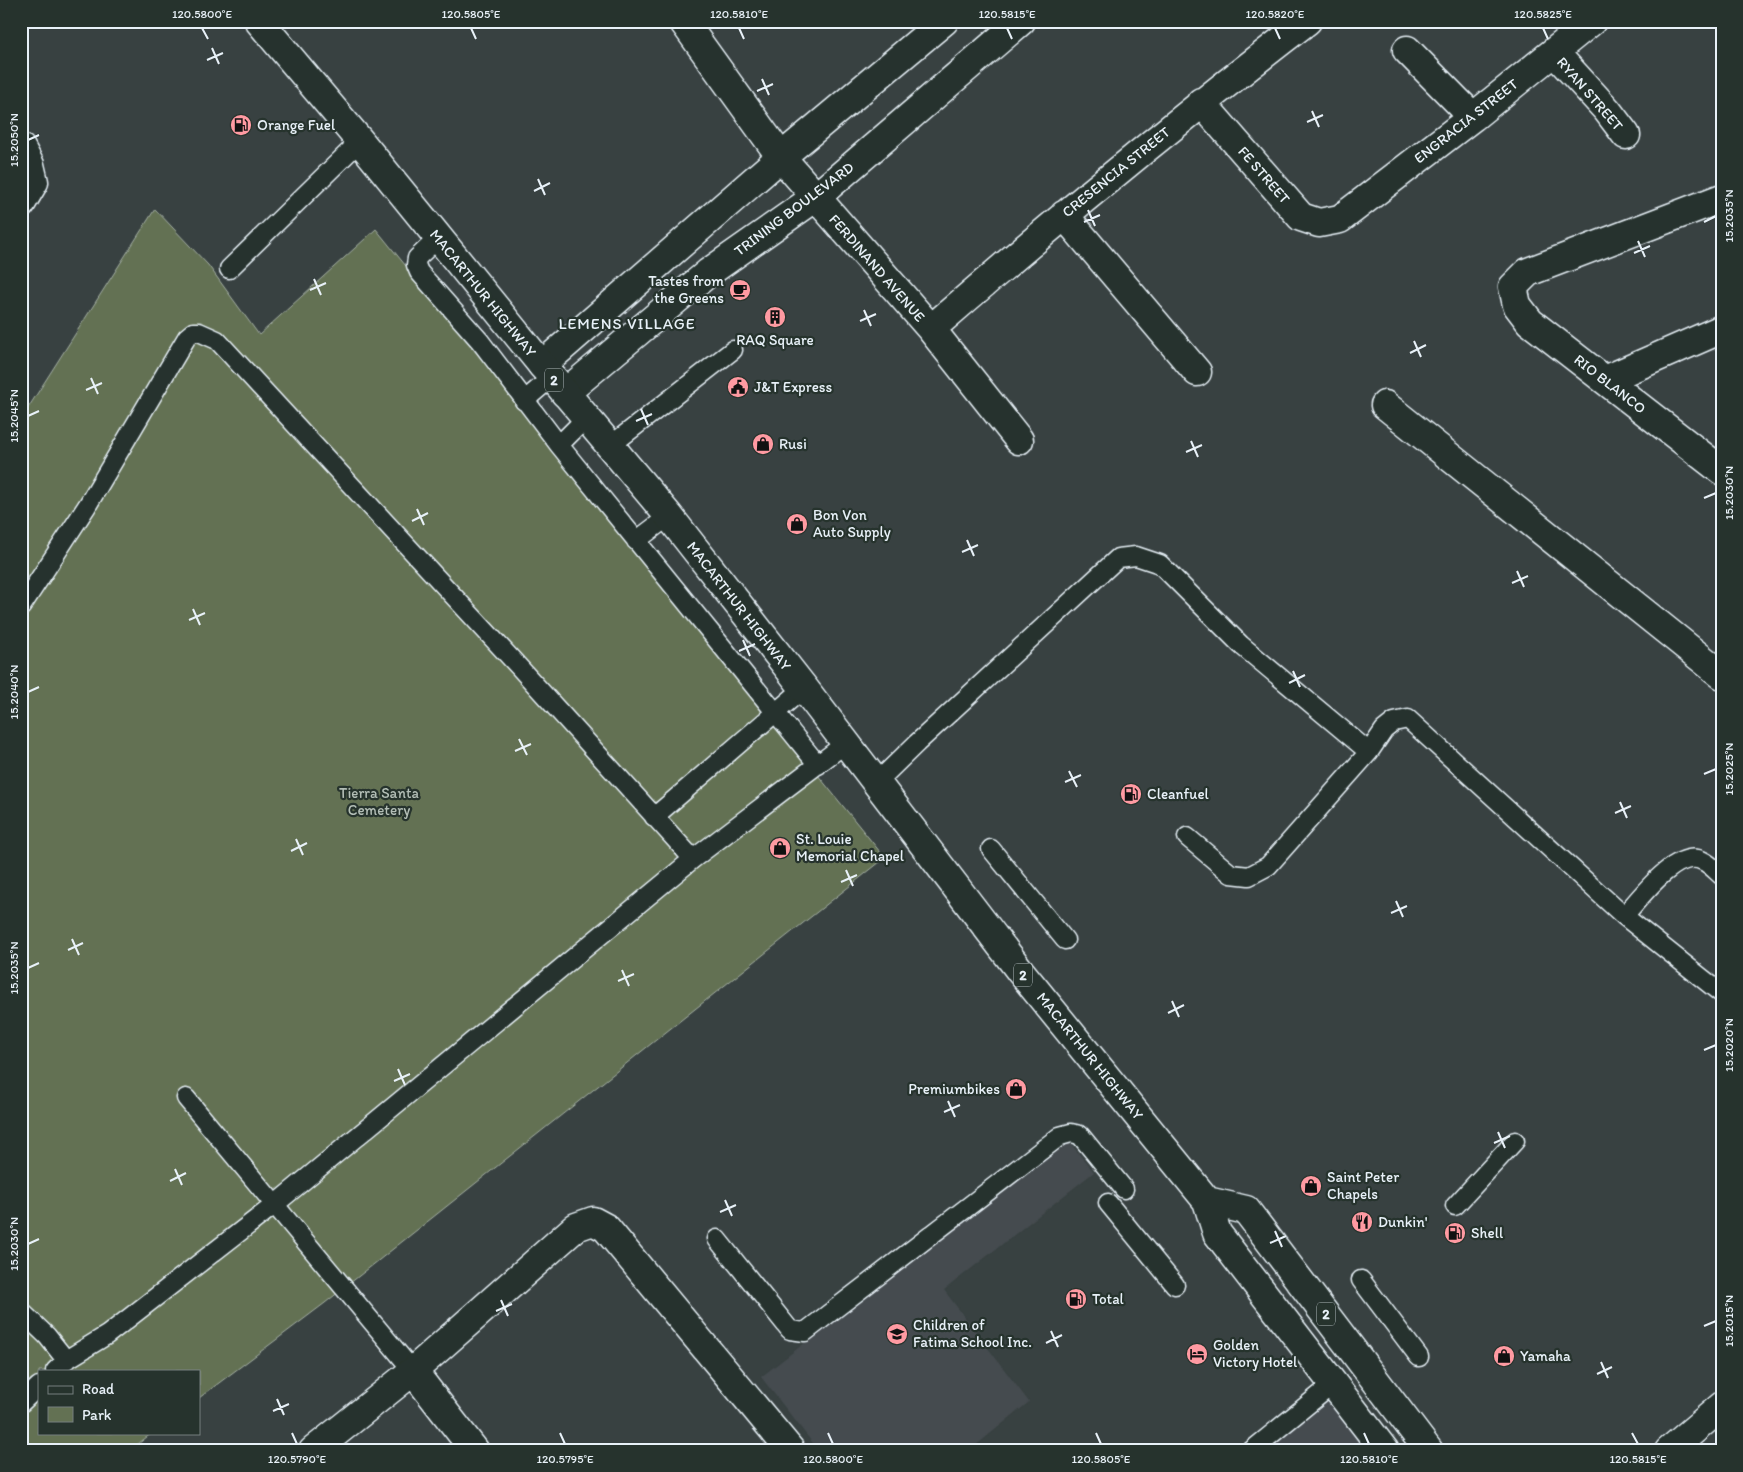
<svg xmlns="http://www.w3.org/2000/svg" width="1743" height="1472" font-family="Itim,sans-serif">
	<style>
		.built { fill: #454b4f }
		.green { fill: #637153; stroke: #a6b1a6 }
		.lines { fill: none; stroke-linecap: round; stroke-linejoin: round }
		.service-casing { stroke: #e8f1f8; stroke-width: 21 }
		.minor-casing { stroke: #e8f1f8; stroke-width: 31 }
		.secondary-casing { stroke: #e8f1f8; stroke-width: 31 }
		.trunk-casing { stroke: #e8f1f8; stroke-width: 31 }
		.service { stroke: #26332d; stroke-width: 18 }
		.minor { stroke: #26332d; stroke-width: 28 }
		.secondary { stroke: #26332d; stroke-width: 28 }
		.trunk { stroke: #26332d; stroke-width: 28 }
		.ticks { fill: none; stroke: #e8f1f8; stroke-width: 2 }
		.labels { text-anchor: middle; stroke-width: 4.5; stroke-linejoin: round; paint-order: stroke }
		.shield { fill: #26332d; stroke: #aeb8bb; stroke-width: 1 }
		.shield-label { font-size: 14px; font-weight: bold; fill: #e8f1f8 }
		.street-label { font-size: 15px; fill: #e8f1f8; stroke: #26332d }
		.poi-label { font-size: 15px; fill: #e8f1f8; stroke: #26332d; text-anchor: start }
		.park-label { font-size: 15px; fill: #b3beb6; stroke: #26332d }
		.neighbourhood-label { font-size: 16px; letter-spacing: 1px; fill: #e8f1f8; stroke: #26332d }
		.neatline { fill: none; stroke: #e8f1f8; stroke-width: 2 }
		.ticks-label { font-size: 12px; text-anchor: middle; fill: #e8f1f8 }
	</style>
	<rect width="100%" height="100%" fill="#384141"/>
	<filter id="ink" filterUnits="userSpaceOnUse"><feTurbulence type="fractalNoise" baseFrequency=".02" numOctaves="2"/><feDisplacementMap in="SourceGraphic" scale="10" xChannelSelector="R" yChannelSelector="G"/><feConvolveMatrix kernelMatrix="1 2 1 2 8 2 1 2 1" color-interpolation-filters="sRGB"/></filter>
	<g filter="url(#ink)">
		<path class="built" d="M1067,1139L1094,1172L944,1290L1029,1402L969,1451H819L761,1377Z
			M1326,1400L1367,1451H1261Z"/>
		<path class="green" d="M155,209L208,265L259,335L376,229L885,858L325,1303L199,1398V1371H39V1433H152L129,1451H21V419Z"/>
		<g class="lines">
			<g class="service-casing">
				<path id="service" d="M438,238L417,258L416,265L419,272L480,341L559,445L818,765
					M229,269L360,141
					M524,401L552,377
					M559,445L586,418
					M610,446L733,350
					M636,541L669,516
					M21,607L87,506L187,337L193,332H199L217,340L519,667L693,859
					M876,783L917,743L1118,558L1136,556L1160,564L1241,645L1369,752
					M654,817L804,688
					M1187,837L1231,874L1249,876L1268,866L1369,752L1384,730L1394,722L1408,719L1624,916L1722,994
					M991,849L1065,940
					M1624,916C1639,899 1677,847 1703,861C1710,864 1716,871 1722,876
					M186,1098L413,1371
					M1108,1203L1175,1285
					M1455,1206L1515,1141
					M717,1239L790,1330L805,1332L1060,1136L1071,1133L1080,1135L1124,1189
					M1361,1280L1419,1357
					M21,1311L47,1336L66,1360L107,1335L273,1206L693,859L846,743
					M55,1371L66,1360
					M21,1403L39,1386
					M1251,1451L1333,1384"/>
			</g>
			<g class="minor-casing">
				<path id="minor" d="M683,21L781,157L931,329L1019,440
					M1407,50L1473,117
					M1554,52L1607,110L1626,135
					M1201,102L1301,217L1319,223L1340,219L1473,117L1592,21
					M21,148L30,165L34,182L21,204
					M1722,198L1528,272L1513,287L1517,305L1530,322L1722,471
					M1064,215L1197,372
					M931,329C1053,223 1178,120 1307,21
					M542,365L781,157L944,21
					M1605,380L1722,329
					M565,393L708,273L816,197L1021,21
					M1385,405L1722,675
					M413,1371L475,1451
					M313,1451L413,1371L576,1227L593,1221L606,1228L791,1451"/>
			</g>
			<g class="secondary-casing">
				<path id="secondary" d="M1669,1451L1722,1406"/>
			</g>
			<g class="trunk-casing">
				<path id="trunk" d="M259,21L360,141L542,365L669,516L804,688L1021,972L1207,1201L1217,1233L1385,1451
					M1207,1201L1246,1210L1429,1451"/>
			</g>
			<use href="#service" class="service"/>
			<use href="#minor" class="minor"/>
			<use href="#secondary" class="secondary"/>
			<use href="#trunk" class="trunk"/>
		</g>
	</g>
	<path class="ticks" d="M202,28L208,39M471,28L476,39M739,28L744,39M1007,28L1012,39M1275,28L1280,39M1543,28L1548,39M212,48L219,64M207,60L223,53M762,79L769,95M757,91L773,84M1312,111L1319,127M1307,122L1323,115M28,140L39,135M538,179L545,195M534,191L550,183M1088,210L1095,226M1084,222L1100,215M1704,222L1716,216M1638,241L1645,257M1634,253L1650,246M314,279L321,295M310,290L326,283M864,310L871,326M860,321L876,314M1414,341L1421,357M1410,353L1426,345M91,378L98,394M86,390L102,383M641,409L648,425M28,416L39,411M636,421L652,414M1191,441L1198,457M1186,452L1202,445M1704,498L1716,493M417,509L424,525M412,521L428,513M967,540L974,556M962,552L978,545M1517,571L1524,587M1512,583L1528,576M193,609L200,625M189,620L205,613M743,640L750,656M739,651L755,644M1293,671L1300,687M1289,683L1305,675M28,692L39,687M519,739L527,755M515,751L531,744M1069,771L1077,787M1704,774L1716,769M1065,782L1081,775M1620,802L1627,818M1615,813L1631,806M296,839L303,855M291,851L307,843M846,870L853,886M841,882L857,875M1396,901L1403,917M1391,913L1407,906M72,939L79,955M68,950L83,943M28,968L39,963M622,970L629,986M618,981L634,974M1172,1001L1179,1017M1168,1013L1184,1005M1704,1050L1716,1045M398,1069L405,1085M394,1081L410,1074M948,1101L955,1117M944,1112L960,1105M1498,1132L1505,1148M1494,1143L1510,1136M175,1169L182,1185M170,1181L186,1173M725,1200L732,1216M720,1212L736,1205M1275,1231L1282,1247M1270,1243L1286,1236M28,1244L39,1239M501,1300L508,1316M496,1311L512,1304M1704,1326L1716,1321M1051,1331L1058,1347M1046,1343L1062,1335M1601,1362L1608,1378M1597,1374L1612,1367M277,1399L284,1415M273,1411L289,1404M292,1433L297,1444M560,1433L565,1444M828,1433L833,1444M1096,1433L1101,1444M1364,1433L1369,1444M1632,1433L1638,1444"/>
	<defs>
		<g id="fuel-disc" transform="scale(1.125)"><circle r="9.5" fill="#ff9aa2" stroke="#26332d"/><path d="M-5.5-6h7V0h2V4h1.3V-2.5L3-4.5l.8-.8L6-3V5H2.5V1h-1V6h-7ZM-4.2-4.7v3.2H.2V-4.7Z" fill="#111"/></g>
		<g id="cafe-disc" transform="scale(1.125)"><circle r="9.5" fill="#ff9aa2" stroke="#26332d"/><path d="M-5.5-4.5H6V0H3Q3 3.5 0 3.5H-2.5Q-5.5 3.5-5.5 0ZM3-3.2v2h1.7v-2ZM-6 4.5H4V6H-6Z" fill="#111"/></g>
		<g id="building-disc" transform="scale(1.125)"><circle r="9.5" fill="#ff9aa2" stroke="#26332d"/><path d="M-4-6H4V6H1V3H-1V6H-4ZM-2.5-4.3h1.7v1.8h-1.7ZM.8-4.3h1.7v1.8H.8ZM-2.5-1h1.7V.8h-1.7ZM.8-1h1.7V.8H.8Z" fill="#111"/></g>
		<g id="civic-disc" transform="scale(1.125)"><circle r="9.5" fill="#ff9aa2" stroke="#26332d"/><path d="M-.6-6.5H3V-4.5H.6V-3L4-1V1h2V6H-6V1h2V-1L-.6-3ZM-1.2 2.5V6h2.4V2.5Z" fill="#111"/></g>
		<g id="shop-disc" transform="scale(1.125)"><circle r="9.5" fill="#ff9aa2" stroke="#26332d"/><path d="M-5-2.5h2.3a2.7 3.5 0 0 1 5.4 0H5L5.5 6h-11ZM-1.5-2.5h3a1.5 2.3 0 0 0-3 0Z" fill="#111"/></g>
		<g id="restaurant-disc" transform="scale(1.125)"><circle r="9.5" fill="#ff9aa2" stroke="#26332d"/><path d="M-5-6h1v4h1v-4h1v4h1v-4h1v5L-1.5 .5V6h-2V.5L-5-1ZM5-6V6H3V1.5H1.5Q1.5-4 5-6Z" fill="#111"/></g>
		<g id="school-disc" transform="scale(1.125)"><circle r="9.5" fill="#ff9aa2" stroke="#26332d"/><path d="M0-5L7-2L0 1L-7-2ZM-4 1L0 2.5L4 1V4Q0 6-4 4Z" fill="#111"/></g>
		<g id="hotel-disc" transform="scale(1.125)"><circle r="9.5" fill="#ff9aa2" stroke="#26332d"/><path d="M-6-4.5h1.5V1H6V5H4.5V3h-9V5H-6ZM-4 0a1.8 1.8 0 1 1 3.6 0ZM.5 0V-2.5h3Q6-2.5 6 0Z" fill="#111"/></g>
	</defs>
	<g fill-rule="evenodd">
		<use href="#fuel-disc" x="241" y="125"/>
		<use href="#cafe-disc" x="740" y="290"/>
		<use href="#building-disc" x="775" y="317"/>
		<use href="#civic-disc" x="738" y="387"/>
		<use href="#shop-disc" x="763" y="444"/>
		<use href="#shop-disc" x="797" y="524"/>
		<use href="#fuel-disc" x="1131" y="794"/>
		<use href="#shop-disc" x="780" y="848"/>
		<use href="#shop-disc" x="1016" y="1089"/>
		<use href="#shop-disc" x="1311" y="1186"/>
		<use href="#restaurant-disc" x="1362" y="1222"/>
		<use href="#fuel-disc" x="1455" y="1233"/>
		<use href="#fuel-disc" x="1076" y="1299"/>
		<use href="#school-disc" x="897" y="1334"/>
		<use href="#hotel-disc" x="1197" y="1354"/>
		<use href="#shop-disc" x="1504" y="1356"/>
	</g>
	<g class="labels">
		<g class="shield">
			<rect x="545" y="368.5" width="18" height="23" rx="4"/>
			<rect x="1014" y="963.5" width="18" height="23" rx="4"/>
			<rect x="1317" y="1302.5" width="18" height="23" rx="4"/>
		</g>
		<g class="shield-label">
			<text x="554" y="385">2</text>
			<text x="1023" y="980">2</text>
			<text x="1326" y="1319">2</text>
		</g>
		<g class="street-label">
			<text transform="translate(1590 94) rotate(49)" y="5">RYAN STREET</text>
			<text transform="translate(1466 121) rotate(-38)" y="5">ENGRACIA STREET</text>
			<text transform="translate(1116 172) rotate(-39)" y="5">CRESENCIA STREET</text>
			<text transform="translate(1264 175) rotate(49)" y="5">FE STREET</text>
			<text transform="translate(794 209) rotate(-37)" y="5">TRINING BOULEVARD</text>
			<text transform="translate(877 268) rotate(49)" y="5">FERDINAND AVENUE</text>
			<text transform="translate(483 293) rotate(51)" y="5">MACARTHUR HIGHWAY</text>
			<text transform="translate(1610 384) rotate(38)" y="5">RIO BLANCO</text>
			<text transform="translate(739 606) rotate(52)" y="5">MACARTHUR HIGHWAY</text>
			<text transform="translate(1090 1056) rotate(51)" y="5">MACARTHUR HIGHWAY</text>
		</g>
		<g class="poi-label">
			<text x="257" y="130">Orange Fuel</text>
			<text x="724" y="286" text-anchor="end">Tastes from<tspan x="724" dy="17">the Greens</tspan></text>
			<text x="775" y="345" text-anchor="middle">RAQ Square</text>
			<text x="754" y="392">J&amp;T Express</text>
			<text x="779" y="449">Rusi</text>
			<text x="813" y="520">Bon Von<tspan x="813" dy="17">Auto Supply</tspan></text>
			<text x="1147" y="799">Cleanfuel</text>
			<text x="796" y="844">St. Louie<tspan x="796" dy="17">Memorial Chapel</tspan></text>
			<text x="1000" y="1094" text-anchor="end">Premiumbikes</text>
			<text x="1327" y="1182">Saint Peter<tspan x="1327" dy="17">Chapels</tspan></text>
			<text x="1378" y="1227">Dunkin'</text>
			<text x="1471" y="1238">Shell</text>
			<text x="1092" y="1304">Total</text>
			<text x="913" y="1330">Children of<tspan x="913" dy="17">Fatima School Inc.</tspan></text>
			<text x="1213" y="1350">Golden<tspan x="1213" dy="17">Victory Hotel</tspan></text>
			<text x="1520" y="1361">Yamaha</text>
		</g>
		<g class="park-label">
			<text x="379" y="798">Tierra Santa<tspan x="379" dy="17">Cemetery</tspan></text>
		</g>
		<g class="neighbourhood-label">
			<text x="627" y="329">LEMENS VILLAGE</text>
		</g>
	</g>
	<rect width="1743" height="1472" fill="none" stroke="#26332d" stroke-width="55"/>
	<rect x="38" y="1370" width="162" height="65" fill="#26332d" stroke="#747f7e"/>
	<rect x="48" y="1386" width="25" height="8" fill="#26332d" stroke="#747f7e"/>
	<text x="82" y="1394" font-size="15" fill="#e8f1f8">Road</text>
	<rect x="48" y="1407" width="25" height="15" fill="#637153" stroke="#747f7e"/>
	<text x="82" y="1420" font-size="15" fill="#e8f1f8">Park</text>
	<rect x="28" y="28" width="1688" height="1416" class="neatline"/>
	<g class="ticks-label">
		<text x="202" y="18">120.5800°E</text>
		<text x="471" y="18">120.5805°E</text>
		<text x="739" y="18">120.5810°E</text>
		<text x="1007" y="18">120.5815°E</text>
		<text x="1275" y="18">120.5820°E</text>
		<text x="1543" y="18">120.5825°E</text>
		<text transform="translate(14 140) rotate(-90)" y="4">15.2050°N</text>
		<text transform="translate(1729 216) rotate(-90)" y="4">15.2035°N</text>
		<text transform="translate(14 416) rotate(-90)" y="4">15.2045°N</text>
		<text transform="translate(1729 493) rotate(-90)" y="4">15.2030°N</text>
		<text transform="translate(14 692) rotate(-90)" y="4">15.2040°N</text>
		<text transform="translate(1729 769) rotate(-90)" y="4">15.2025°N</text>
		<text transform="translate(14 968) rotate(-90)" y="4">15.2035°N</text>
		<text transform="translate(1729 1045) rotate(-90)" y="4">15.2020°N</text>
		<text transform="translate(14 1244) rotate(-90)" y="4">15.2030°N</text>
		<text transform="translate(1729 1321) rotate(-90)" y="4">15.2015°N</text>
		<text x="297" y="1463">120.5790°E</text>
		<text x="565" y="1463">120.5795°E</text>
		<text x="833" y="1463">120.5800°E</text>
		<text x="1101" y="1463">120.5805°E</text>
		<text x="1369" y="1463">120.5810°E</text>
		<text x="1638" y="1463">120.5815°E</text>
	</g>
</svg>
